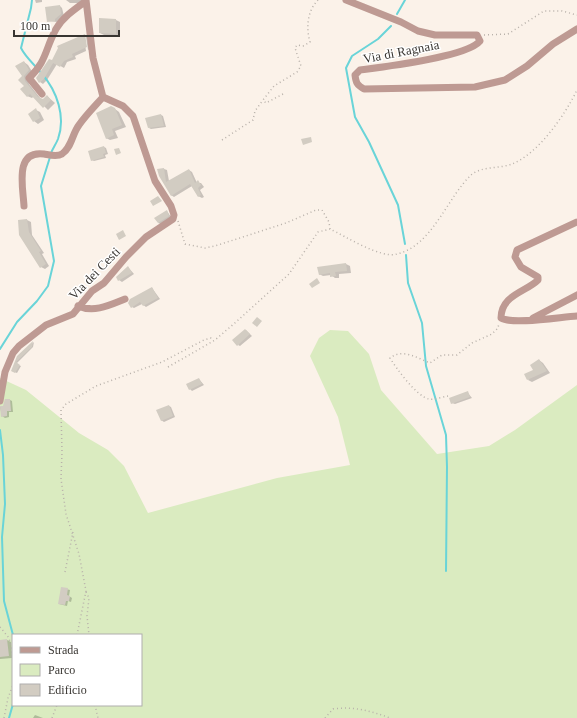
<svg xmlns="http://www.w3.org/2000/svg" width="577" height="718" font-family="Georgia,serif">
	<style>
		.green { fill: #daebc0; fill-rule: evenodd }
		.shadow { fill: #0003 }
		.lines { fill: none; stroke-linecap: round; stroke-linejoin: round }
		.stream { stroke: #69d4d8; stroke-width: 2 }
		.building { fill: #d2ccc2 }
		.path { stroke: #b8b1aa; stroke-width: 1.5; stroke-dasharray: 1 3; stroke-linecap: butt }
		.minor { stroke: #be9a93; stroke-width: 7 }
		.labels { text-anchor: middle; stroke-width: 3; stroke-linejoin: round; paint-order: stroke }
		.street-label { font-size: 13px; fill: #383531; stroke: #fff }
	</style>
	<rect width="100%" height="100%" fill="#fbf2e9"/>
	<path class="green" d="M330,330L348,331L369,354L381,390L437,454L489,446L515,430L577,385V718H0V378L26,390L79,433L108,450L124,466L148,513L277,478L350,465L338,417L310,356L319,338ZM13,635H141V705H13Z"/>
	<path class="shadow" d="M35,0H42V2L36,3Z
		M66,0H85L81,3H70Z
		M60,6L62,8L64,16L57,22L48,21Z
		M100,19L116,20L120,22V35H104L100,33Z
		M85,35L88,37L90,49L88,50L86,37H84L86,51L75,56L76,59L67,62L64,68L57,64L47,80L43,84L40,82L53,62Z
		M24,62L28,65L33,73L28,79L29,84L41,99L43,100L47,96L55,103L48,110L34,96L32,98L27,96L23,76Z
		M115,109L119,112L126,127L115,131L118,138L110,140L106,138Z
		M36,110L40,112L44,120L38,124L34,121Z
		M161,115L163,116L166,127L151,129L149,128Z
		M104,147L106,148L108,154L105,155L106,158L94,161L92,160Z
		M164,169L167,170L169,181L189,170L192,172L197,183H201L204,187L200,190L204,197L202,198L198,196L192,186L174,197L171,195L159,170Z
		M167,211L171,217L161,224L158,223Z
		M27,220L31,222L32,235L44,253L42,254L49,266L45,269L41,267L20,235Z
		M346,264L350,266L351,273L339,274V278H335L331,275L323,276L319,274Z
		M128,267L134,274L122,282L119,280L117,277Z
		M152,288L160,299L146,307L142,304L134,308L132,307Z
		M246,330L252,336L240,346L238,345Z
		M34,342L33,347L16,364L21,366L17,373L12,371L18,356Z
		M539,360L543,363L550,373L532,382L528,380Z
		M199,379L204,385L192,391L190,389Z
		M468,393L472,398L455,404L452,403Z
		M10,400L12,401L13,412H9V417L5,418L2,416L0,407H4Z
		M169,406L171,407L175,417L164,422L161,420Z
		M62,588L70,590L69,596L72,598L71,602L68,601L67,606L59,604Z
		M7,640L11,642L12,658L0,659V641Z
		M35,715L43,718H44H33Z"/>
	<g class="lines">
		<path class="stream" d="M32,0L31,8L21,48C26,58 35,65 42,74C57,91 66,117 58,139C56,144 53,148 51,153
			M397,14L405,0
			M391,26L378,39L352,56L346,68L355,117L369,142L398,205L405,244
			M406,255L408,283L422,323L426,366L446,435L447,467L446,571
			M0,349L17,322L37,301L48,286L54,261L41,186L50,157
			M0,430L3,455L5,504L2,537L4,601L13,635
			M9,718L13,704"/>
	</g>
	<path class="building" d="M60,5L61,14L55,19V21L47,22L45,7Z
		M99,18L116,19V34L99,33Z
		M85,34L87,47L72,54L73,57L64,61L60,67L53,63L44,79L39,83L36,78L49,59L52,60L58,48L57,46Z
		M24,61L29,70L24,76L25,81L38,97L43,99L47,95L51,100L43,108L30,94L27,97L20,89L24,86L18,80L22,76L15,66Z
		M111,106L115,108L122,125L112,129L114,135L106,139L96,113Z
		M36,108L40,118L33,122L28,114Z
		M161,114L164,126L148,128L145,118Z
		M311,137L312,142L303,145L301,139Z
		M104,146L106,153L103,154L104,157L91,161L88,151Z
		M119,148L121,153L116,155L114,149Z
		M164,168L166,182L189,169L195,183L198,180L201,185L198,188L201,195L198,197L190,184L171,196L159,176L157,169Z
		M158,196L162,201L153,206L150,201Z
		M167,210L169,216L158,223L154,218Z
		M27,219L29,232L41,251L39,252L46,264L40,268L19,235L18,220Z
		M123,230L126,236L119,240L116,234Z
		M346,263L347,271L335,272L336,276L330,277V273L319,275L317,267Z
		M128,266L132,273L118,281L116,277Z
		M317,278L320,283L312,288L309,284Z
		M152,287L158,298L143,306L140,302L131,308L128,303L130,299Z
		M257,317L262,321L257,327L252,323Z
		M245,329L250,334L237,346L232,340Z
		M33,341L32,347L16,362L20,365L15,373L11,371L17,356Z
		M539,359L547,371L527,380L524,374L533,370L530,365Z
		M199,378L202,384L189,390L186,384Z
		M468,391L470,397L451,404L449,398Z
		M5,399H10L11,411H7V416L1,417L0,406H3Z
		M169,405L173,416L161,421L156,410Z
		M61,587L68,588L67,595L70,596L69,601H66L65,605L58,604Z
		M7,639L9,656L0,657V640Z"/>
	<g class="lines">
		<path class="path" d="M484,35L508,34L544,11H562L577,15
			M283,94L266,103L263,100L274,86L297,72L301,66L295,48L297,45L303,46L310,42C306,28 307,11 318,0
			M222,140L253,120L255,111L263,100
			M178,221L185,244L205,248L215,246L286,223L316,210H322L329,222L330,229
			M168,367L215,340L236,322L289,274L318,232L330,229C345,236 381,259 397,254C432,246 447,198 471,175C481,166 499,169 512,164C538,154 565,115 577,90
			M448,396C442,397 434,400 429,399C417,397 396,368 390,358C403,348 417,358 430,363L442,355H457L472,343L492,334L498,328L499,323
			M65,572L73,532
			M86,592L89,598L87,616L89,635
			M0,627L9,638L13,658
			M77,635L86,591L79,554L66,514L61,479L62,452L61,410L66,404L96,386L162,362L204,340L211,338L214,339
			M95,705L98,718
			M4,718L8,698L13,685
			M52,718L57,705
			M325,718L333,709C353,706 371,711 390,718"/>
		<path class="minor" d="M346,0L401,22L418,31L435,35H477L480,41C467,57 383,67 360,70L355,75C356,83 357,85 364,89L475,87L505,80L527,66L553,44L577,29
			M42,94L29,78C47,61 45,49 56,29C63,17 75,9 86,1
			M24,206C23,187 14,150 44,154C50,155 57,157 62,154C72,147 72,134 79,125C86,115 95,106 103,97
			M577,222L517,250L515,257L521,267L538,277V280C526,292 501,295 501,318C513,325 560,317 577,316
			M78,306C94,313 110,305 125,299
			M533,318L577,295
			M0,401L5,372L13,353L19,346L46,325L73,314L92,291L104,283L126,257L146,237L173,219L174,215L171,206L155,181L133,116L123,106L103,97L93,58L86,0"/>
	</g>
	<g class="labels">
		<g class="street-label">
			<text transform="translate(401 51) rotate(-11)" y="5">Via di Ragnaia</text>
			<text transform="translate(94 273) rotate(-46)" y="5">Via dei Cesti</text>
		</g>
	</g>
	<rect x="12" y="634" width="130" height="72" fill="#ffffff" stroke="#afaead"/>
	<rect x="20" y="647" width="20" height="6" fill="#be9a93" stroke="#afaead"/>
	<text x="48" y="654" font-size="12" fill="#383531">Strada</text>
	<rect x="20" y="664" width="20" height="12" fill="#daebc0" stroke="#afaead"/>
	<text x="48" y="674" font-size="12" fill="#383531">Parco</text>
	<rect x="20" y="684" width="20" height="12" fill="#d2ccc2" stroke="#afaead"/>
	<text x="48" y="694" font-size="12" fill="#383531">Edificio</text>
	<path d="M14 30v6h105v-6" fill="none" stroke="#383531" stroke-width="2"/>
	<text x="20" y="30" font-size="12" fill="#383531" stroke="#ffffff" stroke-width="3" paint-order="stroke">100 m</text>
</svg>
